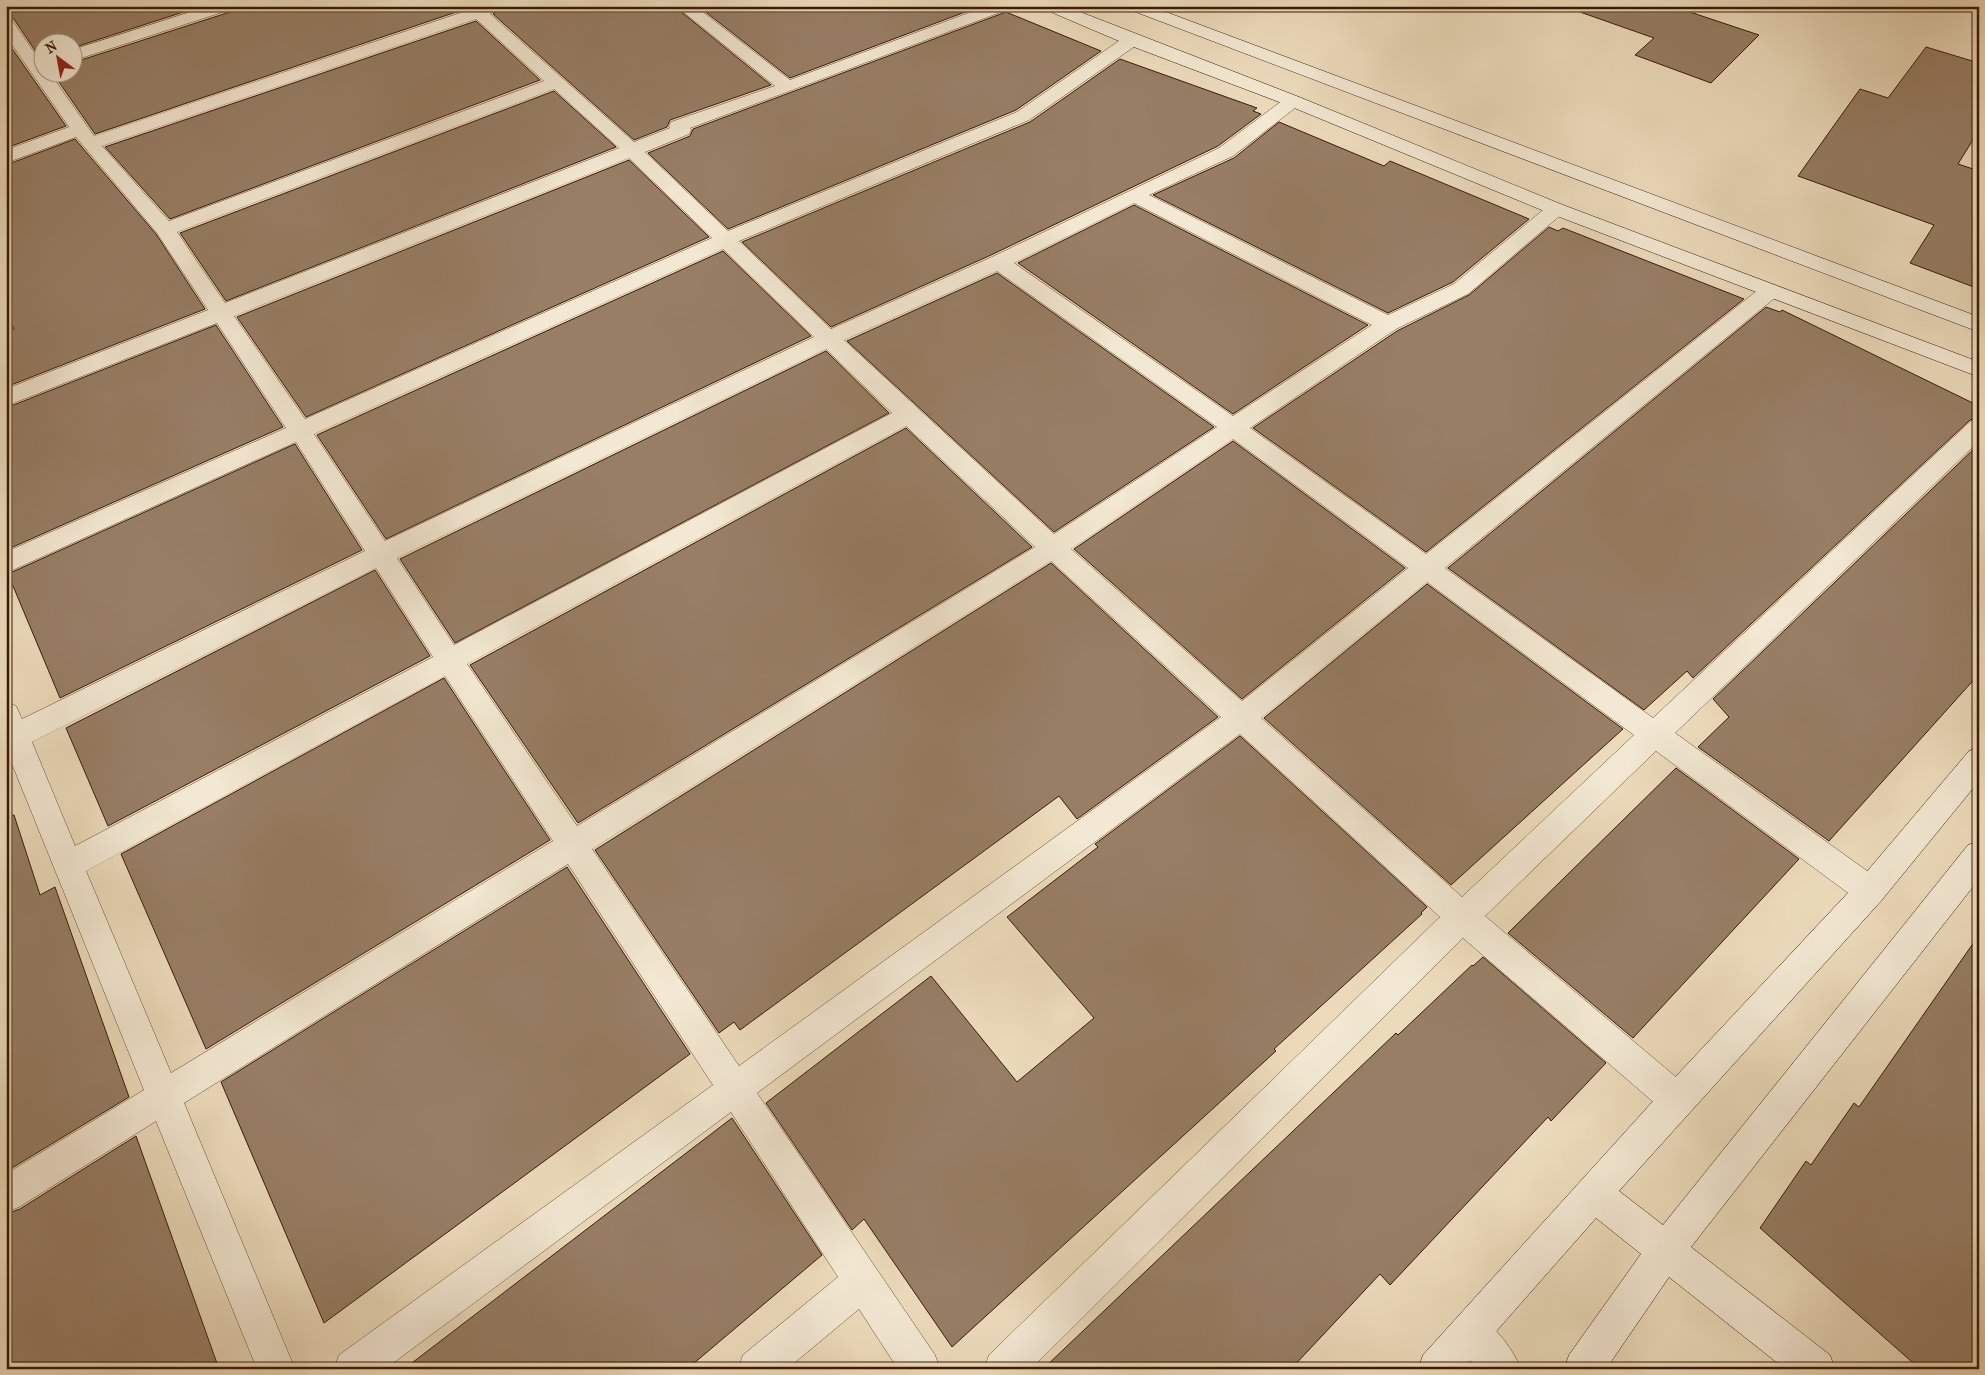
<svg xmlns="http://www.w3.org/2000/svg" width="1985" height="1375" font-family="'IM FELL French Canon',serif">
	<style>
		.building { fill: #977e65; stroke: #3a1a07 }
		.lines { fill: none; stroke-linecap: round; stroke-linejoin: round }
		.lane-casing { stroke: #664a34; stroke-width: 2 }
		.street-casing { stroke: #664a34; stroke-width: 1 }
		.secondary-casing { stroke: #3a1a07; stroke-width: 1 }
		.lane { fill: #f3e8d3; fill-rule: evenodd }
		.street { fill: #f3e8d3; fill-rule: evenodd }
		.secondary { fill: #f3e8d3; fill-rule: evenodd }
	</style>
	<rect width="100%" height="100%" fill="#ecdbbb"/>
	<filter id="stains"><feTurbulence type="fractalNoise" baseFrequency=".004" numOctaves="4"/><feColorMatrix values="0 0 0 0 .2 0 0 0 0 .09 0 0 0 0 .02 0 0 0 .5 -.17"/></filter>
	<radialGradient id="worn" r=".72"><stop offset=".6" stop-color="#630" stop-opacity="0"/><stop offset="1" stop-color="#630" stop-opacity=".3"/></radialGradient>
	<path class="building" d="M6,6H202L72,48V42H42V61L14,19L6,17Z
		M236,6H474L95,134L52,72H72V63L233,11Z
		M506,6H674L771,85L670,120L667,127L634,140L493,14Z
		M698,6H981L790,78Z
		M1581,6H1672L1759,35L1711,83L1635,55L1654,38L1580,12Z
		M1006,12L1101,51L1016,110L728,229L648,153L690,136L693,129Z
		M476,21L540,80L170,219L105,147Z
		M6,40L66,126L6,148Z
		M1926,47L1979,63V130L1958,164L1979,171V289L1910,263L1934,225L1798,176L1860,89L1888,98Z
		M1120,59L1257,108L1253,111L1261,114L1218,146L991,255L831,327L742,242L1030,122Z
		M554,91L616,147L226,301L180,233Z
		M1279,122L1384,166L1390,161L1529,219L1453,282L1388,313L1153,195L1234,158Z
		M75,139L156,234L205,309L6,387V332L14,329L6,312V165Z
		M629,160L709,237L306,417L237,317Z
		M1134,205L1368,325L1233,414L1018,263Z
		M1549,227L1558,231L1563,228L1744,299L1426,552L1253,428L1397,331L1469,295Z
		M723,251L811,336L386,539L317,435Z
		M997,273L1214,427L1054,532L847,341Z
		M1766,307L1780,312L1782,310L1979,406V417L1970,420L1693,678L1687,671L1644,710L1448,568Z
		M216,325L283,427L6,550V408Z
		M826,351L889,413L455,643L400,559Z
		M906,428L1032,547L578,823L470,665Z
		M1233,441L1405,568L1242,699L1074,549Z
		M295,444L362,550L60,698L8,574Z
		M1979,444V674L1829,841L1698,747L1729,717L1713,699Z
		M1051,563L1218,717L1077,819L1059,796L740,1030L734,1022L719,1033L595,850Z
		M375,570L430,656L108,826L66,728Z
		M1427,584L1623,729L1451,885L1264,718Z
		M444,678L550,840L206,1049L121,854Z
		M1240,736L1427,907L1421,913L1422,914L1274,1049L1276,1051L952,1347L864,1219L852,1230L766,1103L931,976L1017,1082L1094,1018L1007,917L1098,847L1095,844Z
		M1676,768L1799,859L1633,1038L1508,933Z
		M14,815L40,895L55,887L129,1097L7,1171L6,816Z
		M567,867L690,1054L324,1323L221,1082Z
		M1979,935V1369H1920L1760,1228L1806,1161L1811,1165L1854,1103L1859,1107Z
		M1483,957L1606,1063L1551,1121L1548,1117L1390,1285L1380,1274L1291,1369H1043L1396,1033L1398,1035L1472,965L1473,966Z
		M732,1118L822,1255L687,1369H404Z
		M136,1136L219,1369H6V1214L20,1209Z"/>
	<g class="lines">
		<g class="lane-casing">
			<path id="lane" d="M1971,6H1979V11Z"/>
		</g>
		<g class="street-casing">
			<path id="street" d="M209,6H234L232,9L72,61V50Z
				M481,6H504L490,14L634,142L670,128L669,126L671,122L775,86L676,6H695L790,80L987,6H1011L1009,9L690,128L691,130L689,134L645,152L728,231L1017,112L1126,36H1138L1141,40L1138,44L1029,120L739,241L831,329L992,257L1219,148L1287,97H1299L1302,101L1299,105L1233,156L1149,195L1388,315L1454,284L1549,205H1563L1566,209L1563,213L1468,294L1396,329L1250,428L1426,554L1763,286L1770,284L1777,286L1781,291L1777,296L1445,568L1653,718L1971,421L1979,419V441L1675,733L1881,881L1885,891L1881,901L1870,905L1859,901L1656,751L1485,916L1689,1088L1694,1100L1689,1112L1677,1117L1665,1112L1463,938L1031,1369H984L989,1355L1440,917L1240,734L757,1093L935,1355L940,1369H898L859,1309L787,1369H738L743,1355L838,1277L731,1112L385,1369H334L339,1355L713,1085L568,864L184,1103L295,1369H257L156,1121L19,1207L6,1212V1174L144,1090L6,749V702L16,706L22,719L365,551L296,442L6,573V552L286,428L217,323L6,406V389L208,310L157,233L76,137L6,163V150L69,127L6,36V19L12,20L42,64V72H49L94,136ZM476,19L544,81L169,221L102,146ZM554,89L619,148L225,303L177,232ZM629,158L712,238L305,419L234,316ZM1134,203L1372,325L1233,416L1014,263ZM723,249L814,337L385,541L314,434ZM997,271L1217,427L1054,534L844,340ZM826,349L892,413L454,645L397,558ZM906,426L1035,547L577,826L467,664ZM1233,439L1408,568L1242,701L1071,549ZM1051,561L1221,717L739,1066L592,849ZM376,568L433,657L75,846L32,742ZM1427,582L1634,735L1462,897L1261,718ZM445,676L553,841L171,1073L86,871Z
				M1470,1312C1492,1321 1512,1347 1521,1369H1477L1457,1344L1451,1331L1457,1318Z"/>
		</g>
		<g class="secondary-casing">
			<path id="secondary" d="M1042,6H1065L1299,97L1563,205L1979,362V377L1549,213L1287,105L1126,44L1044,9Z
				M1126,6H1150L1979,317V332L1128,9Z
				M1979,748V781L1881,901L1619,1191L1663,1225L1968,845L1979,841V879L1691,1247L1830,1355L1835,1369H1785L1669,1277L1606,1369H1564L1569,1355L1641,1254L1596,1218L1463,1369H1418L1423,1355L1665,1088L1859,881L1969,751Z"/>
		</g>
		<use href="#lane" class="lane"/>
		<use href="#street" class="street"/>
		<use href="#secondary" class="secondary"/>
	</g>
	<rect width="1985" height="1375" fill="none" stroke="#ecdbbb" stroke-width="25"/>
	<rect x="8" y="8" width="1970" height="1360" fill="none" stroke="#3a1a07" stroke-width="2.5"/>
	<rect x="12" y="12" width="1960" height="1350" fill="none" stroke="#3a1a07"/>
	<g transform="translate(58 58) rotate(328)"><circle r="24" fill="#f3e8d3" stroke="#a99681"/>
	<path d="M0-4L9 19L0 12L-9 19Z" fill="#8f2418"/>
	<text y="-8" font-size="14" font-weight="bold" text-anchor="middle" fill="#3a1a07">N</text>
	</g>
	<rect width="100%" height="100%" filter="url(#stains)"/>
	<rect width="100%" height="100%" fill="url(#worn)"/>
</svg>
